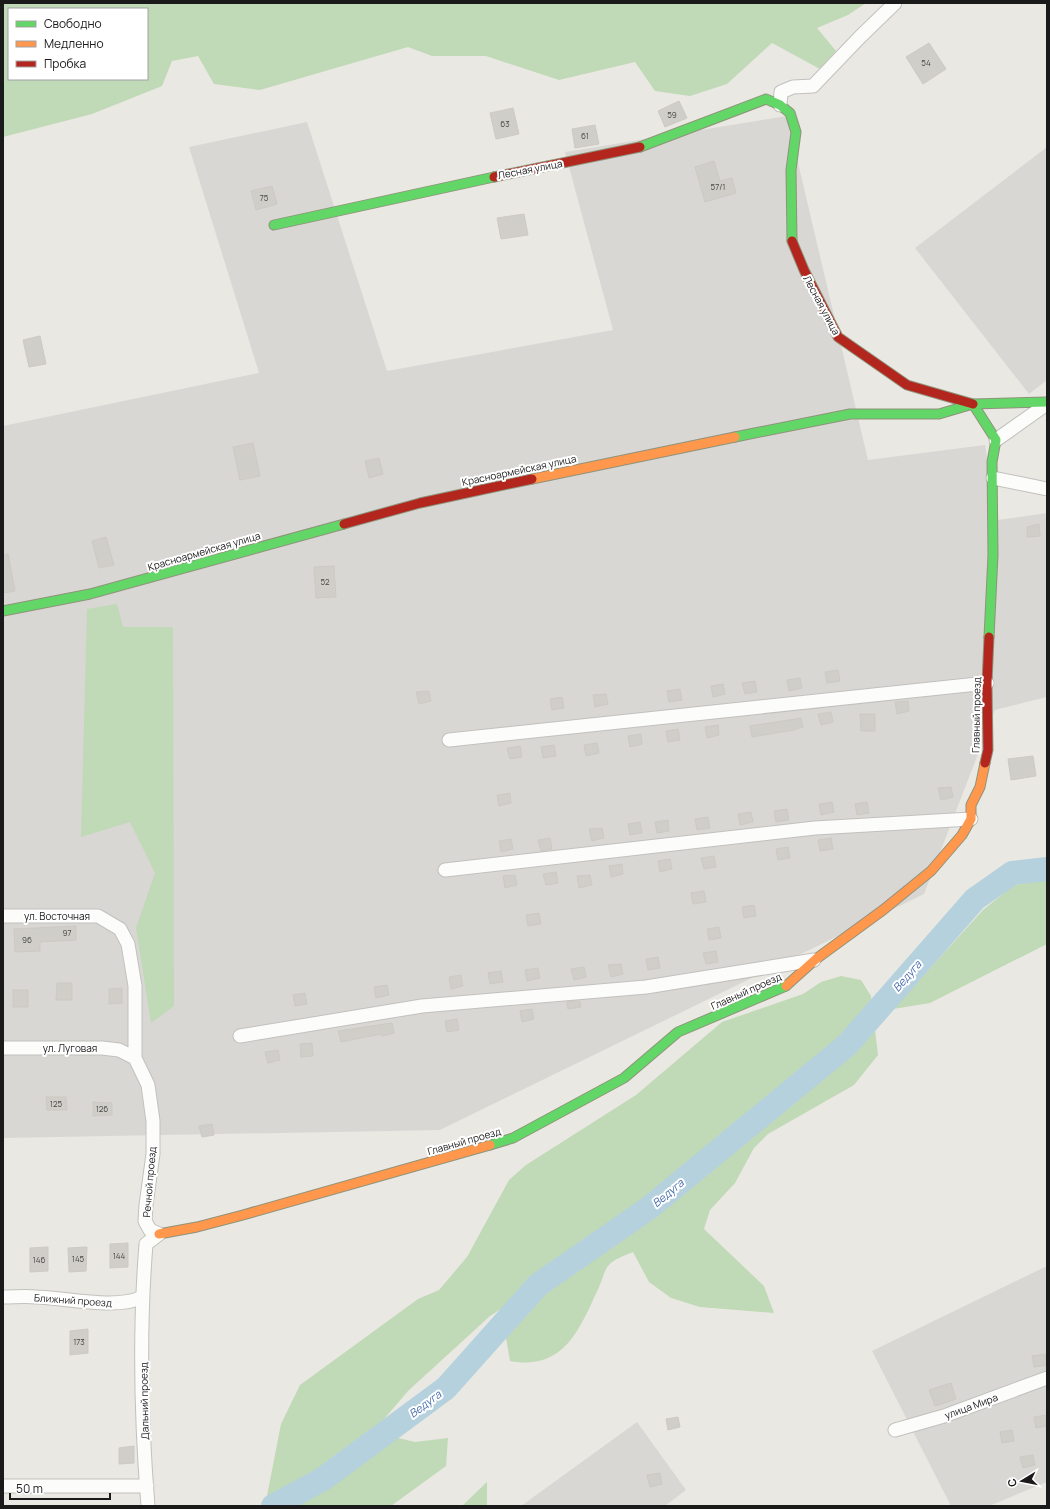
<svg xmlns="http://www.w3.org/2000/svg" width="1050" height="1509" font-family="Manrope,sans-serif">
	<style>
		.residential { fill: #d9d7d4 }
		.forest { fill: #c0d9b7; fill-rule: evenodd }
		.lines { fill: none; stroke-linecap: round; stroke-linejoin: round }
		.river { stroke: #b5d1de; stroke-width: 24 }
		.building { fill: #d0cec9; stroke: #cdc9c4 }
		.street-casing { stroke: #c2c1be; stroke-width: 15 }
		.fast-casing { stroke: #8f937b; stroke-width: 11 }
		.slow-casing { stroke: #8f937b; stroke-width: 11 }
		.jam-casing { stroke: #8f937b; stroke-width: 11 }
		.street { stroke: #fcfcfb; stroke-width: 13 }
		.fast { stroke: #63d668; stroke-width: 9 }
		.slow { stroke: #ff974d; stroke-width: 9 }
		.jam { stroke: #b3261e; stroke-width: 9 }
		.labels { text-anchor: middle; stroke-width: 4; stroke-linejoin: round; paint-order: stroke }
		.number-label { font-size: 8px; fill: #484746 }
		.street-label { font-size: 10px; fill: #1a1a1a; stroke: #fff }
		.water-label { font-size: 11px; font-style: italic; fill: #476daa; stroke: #fff }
	</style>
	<rect width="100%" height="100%" fill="#eae8e2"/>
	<path class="residential" d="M787,116L868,460L985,445L998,520L1047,513V697L995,710L924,894L440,1130L3,1138V426L259,373L189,147L307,122L387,371L613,330L565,152Z
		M1047,147V380L1029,394L915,248Z
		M1047,1266V1482L989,1506H951L872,1351Z
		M637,1422L686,1490L665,1506H521Z"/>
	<path class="forest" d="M3,3H866L848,15L817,28L836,51L820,69L772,43L727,84L690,96L655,91L635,62L559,80L486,56H432L408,47L260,90L214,84L198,56L172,61L162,86L92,114L3,137ZM9,9H147V79H9Z
		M117,604L123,627H173L174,1006L151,1023L136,928L155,873L130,822L81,837L87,609Z
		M1047,879V944L930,1003L893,1009L983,910L1014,885Z
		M841,976L861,980L871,996L878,1055L854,1085L768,1134L754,1148L735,1183L710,1210L704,1229L764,1286L774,1313L700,1307L671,1298L649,1282L633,1252C626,1255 614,1259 609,1265C604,1270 602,1281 599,1287C580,1328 565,1371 510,1361L501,1309L490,1316L408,1391L373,1432L415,1442L448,1438L446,1466L391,1506H265L281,1424L300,1385L418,1299L439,1290L467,1257L509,1180L526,1165L636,1095L722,1022L803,994L821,982Z
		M487,1482V1506H462Z"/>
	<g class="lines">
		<path class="river" d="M273,1506L323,1479L446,1388L538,1285L649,1208L847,1045L975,899L1012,873L1047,869"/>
	</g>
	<path class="building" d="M929,43L946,69L923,84L906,57Z
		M679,101L687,118L665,127L658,111Z
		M513,108L519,134L496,139L490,113Z
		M595,125L599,144L575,148L572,129Z
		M714,161L720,181L732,178L736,193L705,202L695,167Z
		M272,186L277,204L256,210L251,191Z
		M524,214L528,235L501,239L497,218Z
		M40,336L46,364L29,367L23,340Z
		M253,443L260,476L240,480L233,447Z
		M379,458L383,474L369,478L365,461Z
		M1039,524L1040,536L1027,537V527Z
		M106,537L114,565L99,568L92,541Z
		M8,554L15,591L3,593V555Z
		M334,566L336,597L316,598L314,567Z
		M838,670L840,681L827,683L825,672Z
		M800,678L802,688L789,691L787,680Z
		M755,681L757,692L745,694L742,683Z
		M723,684L725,694L713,697L711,686Z
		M680,689L682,700L669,702L667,691Z
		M429,691L431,701L419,704L416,692Z
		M606,694L608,704L595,707L593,695Z
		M562,697L564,708L552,710L550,699Z
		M908,701L909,711L897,714L895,702Z
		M831,712L833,722L821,725L818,714Z
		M860,714H875V731H861Z
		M801,718L803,727L794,730L752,737L750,726Z
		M718,725L719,735L707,738L705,727Z
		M678,729L680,740L668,742L666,731Z
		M641,734L642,744L630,747L628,736Z
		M597,743L599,753L586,756L584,745Z
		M554,745L556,756L543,758L541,747Z
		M520,746L522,757L510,759L507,748Z
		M1033,756L1036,776L1011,780L1008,759Z
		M951,787L953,797L941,800L938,788Z
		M510,793L511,803L499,806L497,795Z
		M832,802L834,812L821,815L819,804Z
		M867,802L869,813L857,815L855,804Z
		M787,809L789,820L776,822L774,811Z
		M751,812L753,822L740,825L738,814Z
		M708,817L710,828L697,830L695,819Z
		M668,820L669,831L657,833L655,822Z
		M640,822L642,833L630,835L628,824Z
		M602,828L604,838L592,841L589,829Z
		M550,838L552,849L541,851L538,840Z
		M831,838L833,849L820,851L818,840Z
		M511,839L513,849L501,852L499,841Z
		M788,847L790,858L778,860L776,849Z
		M714,856L716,867L704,869L701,858Z
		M670,859L672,869L660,872L658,861Z
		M622,864L623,874L611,877L609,866Z
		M556,872L558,883L546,885L543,874Z
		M515,875L517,885L505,888L503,876Z
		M590,875L592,885L579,888L577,876Z
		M704,891L706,902L693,904L691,893Z
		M754,905L756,916L744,918L742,907Z
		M539,913L541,924L528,926L526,915Z
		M76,926V940L40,942V951L15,952L14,929Z
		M719,927L721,938L709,940L707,929Z
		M716,951L718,962L706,964L703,953Z
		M658,957L660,968L648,970L646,959Z
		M621,964L623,974L611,977L608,965Z
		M584,967L586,977L574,980L571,969Z
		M538,968L540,978L527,981L525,970Z
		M501,971L503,982L490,984L488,973Z
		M461,975L463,986L451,989L449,977Z
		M57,983H72V1000H56Z
		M387,985L389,995L376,998L374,987Z
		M122,988V1003L109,1004V989Z
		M13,990H28V1007H13Z
		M305,993L307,1004L295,1006L293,995Z
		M580,1001L581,1007L568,1009L567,1002Z
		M532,1009L534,1019L522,1022L520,1011Z
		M457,1019L459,1030L447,1032L445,1021Z
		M392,1023L394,1033L382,1036L381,1034L341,1042L338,1031Z
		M312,1043L313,1056L301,1057L300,1044Z
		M278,1050L280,1060L268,1063L265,1052Z
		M46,1097H66L67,1110H47Z
		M93,1102L112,1103V1115L93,1116Z
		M212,1124L214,1135L202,1137L199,1126Z
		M128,1243V1267L110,1268V1244Z
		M48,1247V1271L30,1272V1248Z
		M87,1247L86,1271L69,1272L68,1248Z
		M88,1329V1353L70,1355V1331Z
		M1045,1354L1047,1365L1034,1367L1032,1356Z
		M951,1383L956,1399L935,1406L929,1390Z
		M1047,1415V1426L1036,1428L1034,1417Z
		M678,1417L680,1427L668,1430L666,1419Z
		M1012,1430L1014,1441L1002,1443L1000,1432Z
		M134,1446V1463L119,1464V1448Z
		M1033,1455L1035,1465L1023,1468L1020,1457Z
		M660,1473L662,1484L650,1487L647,1475Z"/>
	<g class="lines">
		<g class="street-casing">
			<path id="street" d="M780,105L781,92L793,87L813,86L860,37L895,3
				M996,440L1047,404
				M993,478L1047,489
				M449,740L987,683
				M445,870L815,828L971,819
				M3,916H98L120,929L128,944L135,986V1058L148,1085L153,1121V1154L146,1205L145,1221L150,1230L159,1234L146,1244C139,1331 141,1420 148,1506
				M240,1036L422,1006L646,987L814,960
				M3,1048H102L119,1050L135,1058
				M3,1297C14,1297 26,1296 37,1297C65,1298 119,1310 142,1297
				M895,1430L944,1416L1047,1378
				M3,1486H147"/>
		</g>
		<g class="fast-casing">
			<path id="fast" d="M640,147L766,99L780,105L790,113L796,132L791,170L792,241
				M274,225L494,177
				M973,404L996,440L992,462L993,555L989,637
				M735,437L850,414H939L973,404L1047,402
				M3,611L90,594L344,524
				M490,1145L513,1138L624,1078L678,1032L786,986"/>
		</g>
		<g class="slow-casing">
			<path id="slow" d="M532,479L735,437
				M786,986L816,959L883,910L931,871L962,835L971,819V805L980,787L985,763
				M159,1234L197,1227L243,1215L490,1145"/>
		</g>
		<g class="jam-casing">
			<path id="jam" d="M494,177L640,147
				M792,241L804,270L838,337L907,385L973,404
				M344,524L420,503L532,479
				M985,763L988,750L987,683L989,637"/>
		</g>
		<use href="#street" class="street"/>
		<use href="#fast" class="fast"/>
		<use href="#slow" class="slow"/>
		<use href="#jam" class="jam"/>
	</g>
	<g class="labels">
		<g class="number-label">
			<text x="926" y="66">54</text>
			<text x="672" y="118">59</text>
			<text x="505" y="127">63</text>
			<text x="585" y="139">61</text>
			<text x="718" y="190">57/1</text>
			<text x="264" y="201">75</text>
			<text x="325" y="585">52</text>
			<text x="67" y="936">97</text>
			<text x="27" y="943">96</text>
			<text x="56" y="1107">125</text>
			<text x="102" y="1112">126</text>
			<text x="119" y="1259">144</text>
			<text x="78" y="1262">145</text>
			<text x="39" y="1263">146</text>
			<text x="79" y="1345">173</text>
		</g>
		<g class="street-label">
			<text transform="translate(530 169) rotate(-11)" y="4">Лесная улица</text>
			<text transform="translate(822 305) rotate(62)" y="4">Лесная улица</text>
			<text transform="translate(519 470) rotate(-12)" y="4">Красноармейская улица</text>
			<text transform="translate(204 551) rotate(-16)" y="4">Красноармейская улица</text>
			<text transform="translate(976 715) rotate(-89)" y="4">Главный проезд</text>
			<text x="57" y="920">ул. Восточная</text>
			<text transform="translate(746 991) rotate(-24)" y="4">Главный проезд</text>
			<text x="70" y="1052">ул. Луговая</text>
			<text transform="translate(464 1141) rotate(-16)" y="4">Главный проезд</text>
			<text transform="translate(149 1182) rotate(-85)" y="4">Речной проезд</text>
			<text transform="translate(73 1300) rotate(4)" y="4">Ближний проезд</text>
			<text transform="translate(144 1401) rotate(-91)" y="4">Дальний проезд</text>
			<text transform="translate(971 1406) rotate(-20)" y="4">улица Мира</text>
		</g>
		<g class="water-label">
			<text transform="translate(907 976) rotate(-49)" y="4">Ведуга</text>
			<text transform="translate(668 1193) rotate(-40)" y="4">Ведуга</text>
			<text transform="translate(425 1404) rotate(-37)" y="4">Ведуга</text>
		</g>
	</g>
	<rect width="1050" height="1509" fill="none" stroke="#1a1a1a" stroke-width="8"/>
	<rect x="8" y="8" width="140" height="72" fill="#ffffff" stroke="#a3a3a3"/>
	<rect x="16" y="21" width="20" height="6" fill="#63d668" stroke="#a3a3a3"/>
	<text x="44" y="28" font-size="12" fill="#1a1a1a">Свободно</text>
	<rect x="16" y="41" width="20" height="6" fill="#ff974d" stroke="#a3a3a3"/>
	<text x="44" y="48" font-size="12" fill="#1a1a1a">Медленно</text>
	<rect x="16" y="61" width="20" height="6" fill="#b3261e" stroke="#a3a3a3"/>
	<text x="44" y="68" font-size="12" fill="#1a1a1a">Пробка</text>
	<g transform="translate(1022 1481) rotate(260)" stroke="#ffffff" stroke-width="3" paint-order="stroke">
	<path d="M0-3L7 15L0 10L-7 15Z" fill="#1a1a1a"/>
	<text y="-6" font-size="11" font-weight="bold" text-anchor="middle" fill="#1a1a1a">С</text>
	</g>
	<path d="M10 1493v6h100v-6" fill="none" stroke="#1a1a1a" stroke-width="2"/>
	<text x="16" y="1493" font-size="12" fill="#1a1a1a" stroke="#ffffff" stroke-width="3" paint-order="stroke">50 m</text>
</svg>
